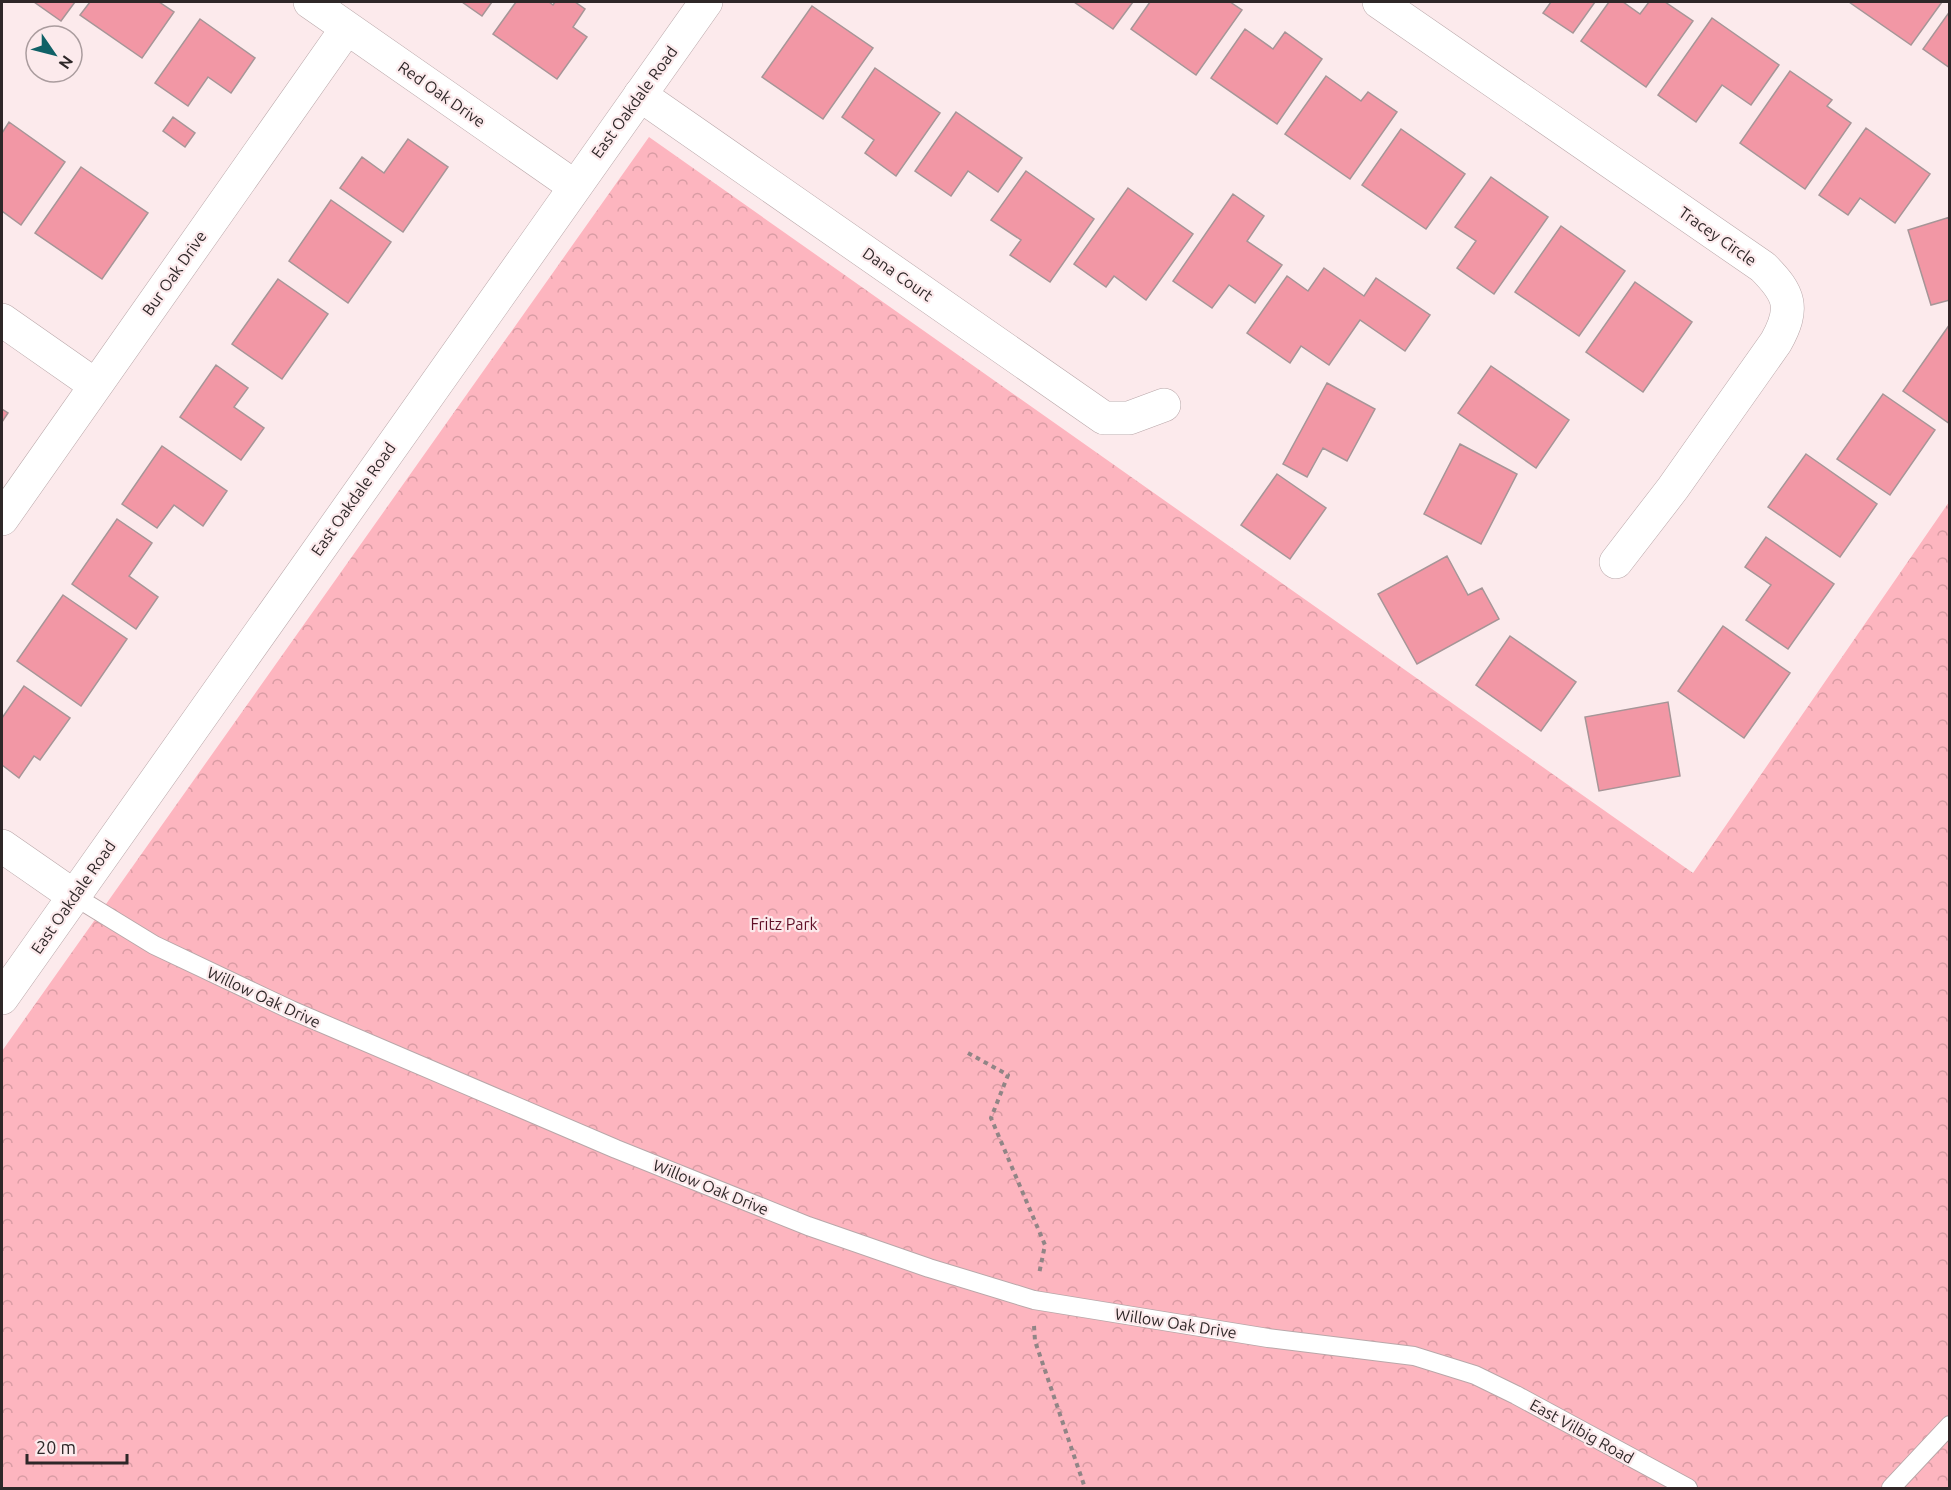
<svg xmlns="http://www.w3.org/2000/svg" width="1951" height="1490" font-family="Ubuntu,sans-serif">
	<style>
		.park { fill: url(#park-crowns) }
		.building { fill: #f297a5; stroke: #a69597; stroke-width: 1.5 }
		.lines { fill: none; stroke-linecap: round; stroke-linejoin: round }
		.service-casing { stroke: #b9a7a9; stroke-width: 20 }
		.minor-casing { stroke: #b9a7a9; stroke-width: 34 }
		.tertiary-casing { stroke: #b9a7a9; stroke-width: 34 }
		.path { stroke: #918586; stroke-width: 4; stroke-dasharray: 4.5 4.5; stroke-linecap: butt }
		.service { stroke: #fff; stroke-width: 18 }
		.minor { stroke: #fff; stroke-width: 33 }
		.tertiary { stroke: #fff; stroke-width: 33 }
		.labels { text-anchor: middle; stroke-width: 4.5; stroke-linejoin: round; paint-order: stroke }
		.street-label { font-size: 16px; fill: #2e2728; stroke: #fceaec }
		.park-label { font-size: 16px; fill: #601027; stroke: #fceaec }
	</style>
	<defs>
		<pattern id="park-crowns" width="20" height="18" patternUnits="userSpaceOnUse" patternTransform="scale(1.5)"><rect width="20" height="18" fill="#fdb5bf"/><path d="M2 6a3 3 0 1 1 6 0M12 15a3 3 0 1 1 6 0" fill="none" stroke="#d99ca4"/></pattern>
	</defs>
	<rect width="100%" height="100%" fill="#fceaec"/>
	<path class="park" d="M649,137L1693,873L1949,502V1488H2V1051Z"/>
	<path class="building" d="M34,2H75L61,21Z
		M90,2H159L174,12L142,58L80,15Z
		M462,2H492L482,16Z
		M516,2H549L553,5L555,2H575L585,9L573,27L587,37L557,79L493,34Z
		M1074,2H1133L1113,29Z
		M1150,2H1230L1242,10L1196,75L1131,29Z
		M1551,2H1595L1573,33L1543,13Z
		M1609,2H1623L1640,14L1649,2H1665L1693,21L1646,87L1581,41Z
		M1849,2H1942L1911,45Z
		M812,6L873,48L823,119L762,77Z
		M1950,11V68L1923,49Z
		M1712,18L1779,65L1751,105L1722,85L1696,122L1658,95Z
		M200,19L255,58L231,93L208,77L188,106L155,83Z
		M1245,29L1273,49L1285,32L1322,59L1277,124L1211,78Z
		M875,68L940,113L896,176L865,153L874,140L842,117Z
		M1790,71L1832,100L1827,106L1851,123L1805,189L1740,143Z
		M1326,76L1361,101L1368,92L1397,112L1350,179L1285,134Z
		M956,112L1022,158L998,192L968,171L951,196L915,171Z
		M173,117L195,133L185,147L163,131Z
		M9,122L65,162L21,225L2,211V133Z
		M1866,128L1930,174L1895,223L1860,198L1848,215L1819,195Z
		M1401,129L1465,174L1426,229L1362,185Z
		M408,139L448,167L403,232L340,188L362,157L384,173Z
		M81,167L148,213L102,279L35,233Z
		M1026,171L1094,219L1050,282L1010,255L1021,240L991,220Z
		M1491,177L1548,217L1494,294L1457,268L1476,241L1455,227Z
		M1128,188L1193,234L1146,300L1114,276L1106,287L1074,264Z
		M1233,194L1264,216L1247,241L1282,265L1255,303L1229,285L1212,308L1173,281Z
		M331,200L391,242L348,303L289,261Z
		M1950,217V300L1931,305L1908,230Z
		M1561,226L1625,271L1579,336L1515,292Z
		M1324,268L1364,296L1376,278L1430,315L1405,351L1360,320L1329,365L1301,346L1290,363L1247,333L1287,276L1308,291Z
		M278,279L328,314L282,379L232,344Z
		M1635,282L1692,322L1643,392L1586,352Z
		M1950,324V424L1903,391Z
		M216,365L248,388L234,407L264,428L241,460L180,417Z
		M1491,366L1569,420L1536,468L1458,413Z
		M1327,383L1375,409L1347,461L1323,448L1307,477L1283,464Z
		M1883,394L1935,430L1890,495L1837,459Z
		M2,409L8,413L2,422Z
		M1460,444L1517,474L1481,544L1424,514Z
		M162,446L227,491L203,526L174,505L157,528L122,504Z
		M1806,454L1877,504L1840,557L1768,507Z
		M1277,474L1326,508L1290,559L1241,525Z
		M117,519L152,543L129,576L158,597L136,629L72,584Z
		M1766,537L1834,584L1788,649L1746,620L1771,585L1745,567Z
		M1447,556L1468,595L1482,588L1499,619L1417,664L1378,594Z
		M63,595L127,639L81,706L17,661Z
		M1723,626L1790,673L1744,738L1678,691Z
		M1510,636L1576,682L1541,731L1476,685Z
		M24,686L70,718L40,760L34,756L19,778L2,765V718Z
		M1668,702L1680,776L1599,791L1585,717Z"/>
	<g class="lines">
		<g class="service-casing">
			<path id="service" d="M74,896L154,945L291,1010L616,1149L808,1226L929,1268L1034,1300L1268,1338L1414,1356L1475,1375L1516,1395L1688,1488
				M1891,1488L1950,1425"/>
		</g>
		<g class="minor-casing">
			<path id="minor" d="M310,2L574,186
				M1379,2L1763,267C1790,294 1795,308 1776,342L1673,488L1616,562
				M640,95L1104,418H1129L1164,405
				M2,320L95,385
				M2,519L347,28
				M2,846L74,896"/>
		</g>
		<g class="tertiary-casing">
			<path id="tertiary" d="M2,998L706,2"/>
		</g>
		<path class="path" d="M968,1053L1008,1075L991,1118L1045,1245L1039,1274
			M1034,1326L1035,1341L1085,1488"/>
		<use href="#service" class="service"/>
		<use href="#minor" class="minor"/>
		<use href="#tertiary" class="tertiary"/>
	</g>
	<g class="labels">
		<g class="street-label">
			<text transform="translate(442 94) rotate(35)" y="6">Red Oak Drive</text>
			<text transform="translate(634 102) rotate(-54)" y="6">East Oakdale Road</text>
			<text transform="translate(1718 236) rotate(35)" y="6">Tracey Circle</text>
			<text transform="translate(174 273) rotate(-55)" y="6">Bur Oak Drive</text>
			<text transform="translate(898 274) rotate(35)" y="6">Dana Court</text>
			<text transform="translate(353 499) rotate(-55)" y="6">East Oakdale Road</text>
			<text transform="translate(73 897) rotate(-55)" y="6">East Oakdale Road</text>
			<text transform="translate(264 997) rotate(25)" y="6">Willow Oak Drive</text>
			<text transform="translate(711 1187) rotate(22)" y="6">Willow Oak Drive</text>
			<text transform="translate(1176 1323) rotate(9)" y="6">Willow Oak Drive</text>
			<text transform="translate(1582 1431) rotate(29)" y="6">East Vilbig Road</text>
		</g>
		<g class="park-label">
			<text x="784" y="930">Fritz Park</text>
		</g>
	</g>
	<rect width="1951" height="1490" fill="none" stroke="#2e2728" stroke-width="6"/>
	<g transform="translate(54 54) rotate(125)"><circle r="28" fill="#fceaec" stroke="#aa9c9e" stroke-width="1.5"/>
	<path d="M0-4.5L10 22L0 15L-10 22Z" fill="#106167"/>
	<text y="-9" font-size="16" font-weight="bold" text-anchor="middle" fill="#2e2728">N</text>
	</g>
	<path d="M27 1454v9h100v-9" fill="none" stroke="#2e2728" stroke-width="3"/>
	<text x="36" y="1454" font-size="18" fill="#2e2728" stroke="#fceaec" stroke-width="4.5" paint-order="stroke">20 m</text>
</svg>
